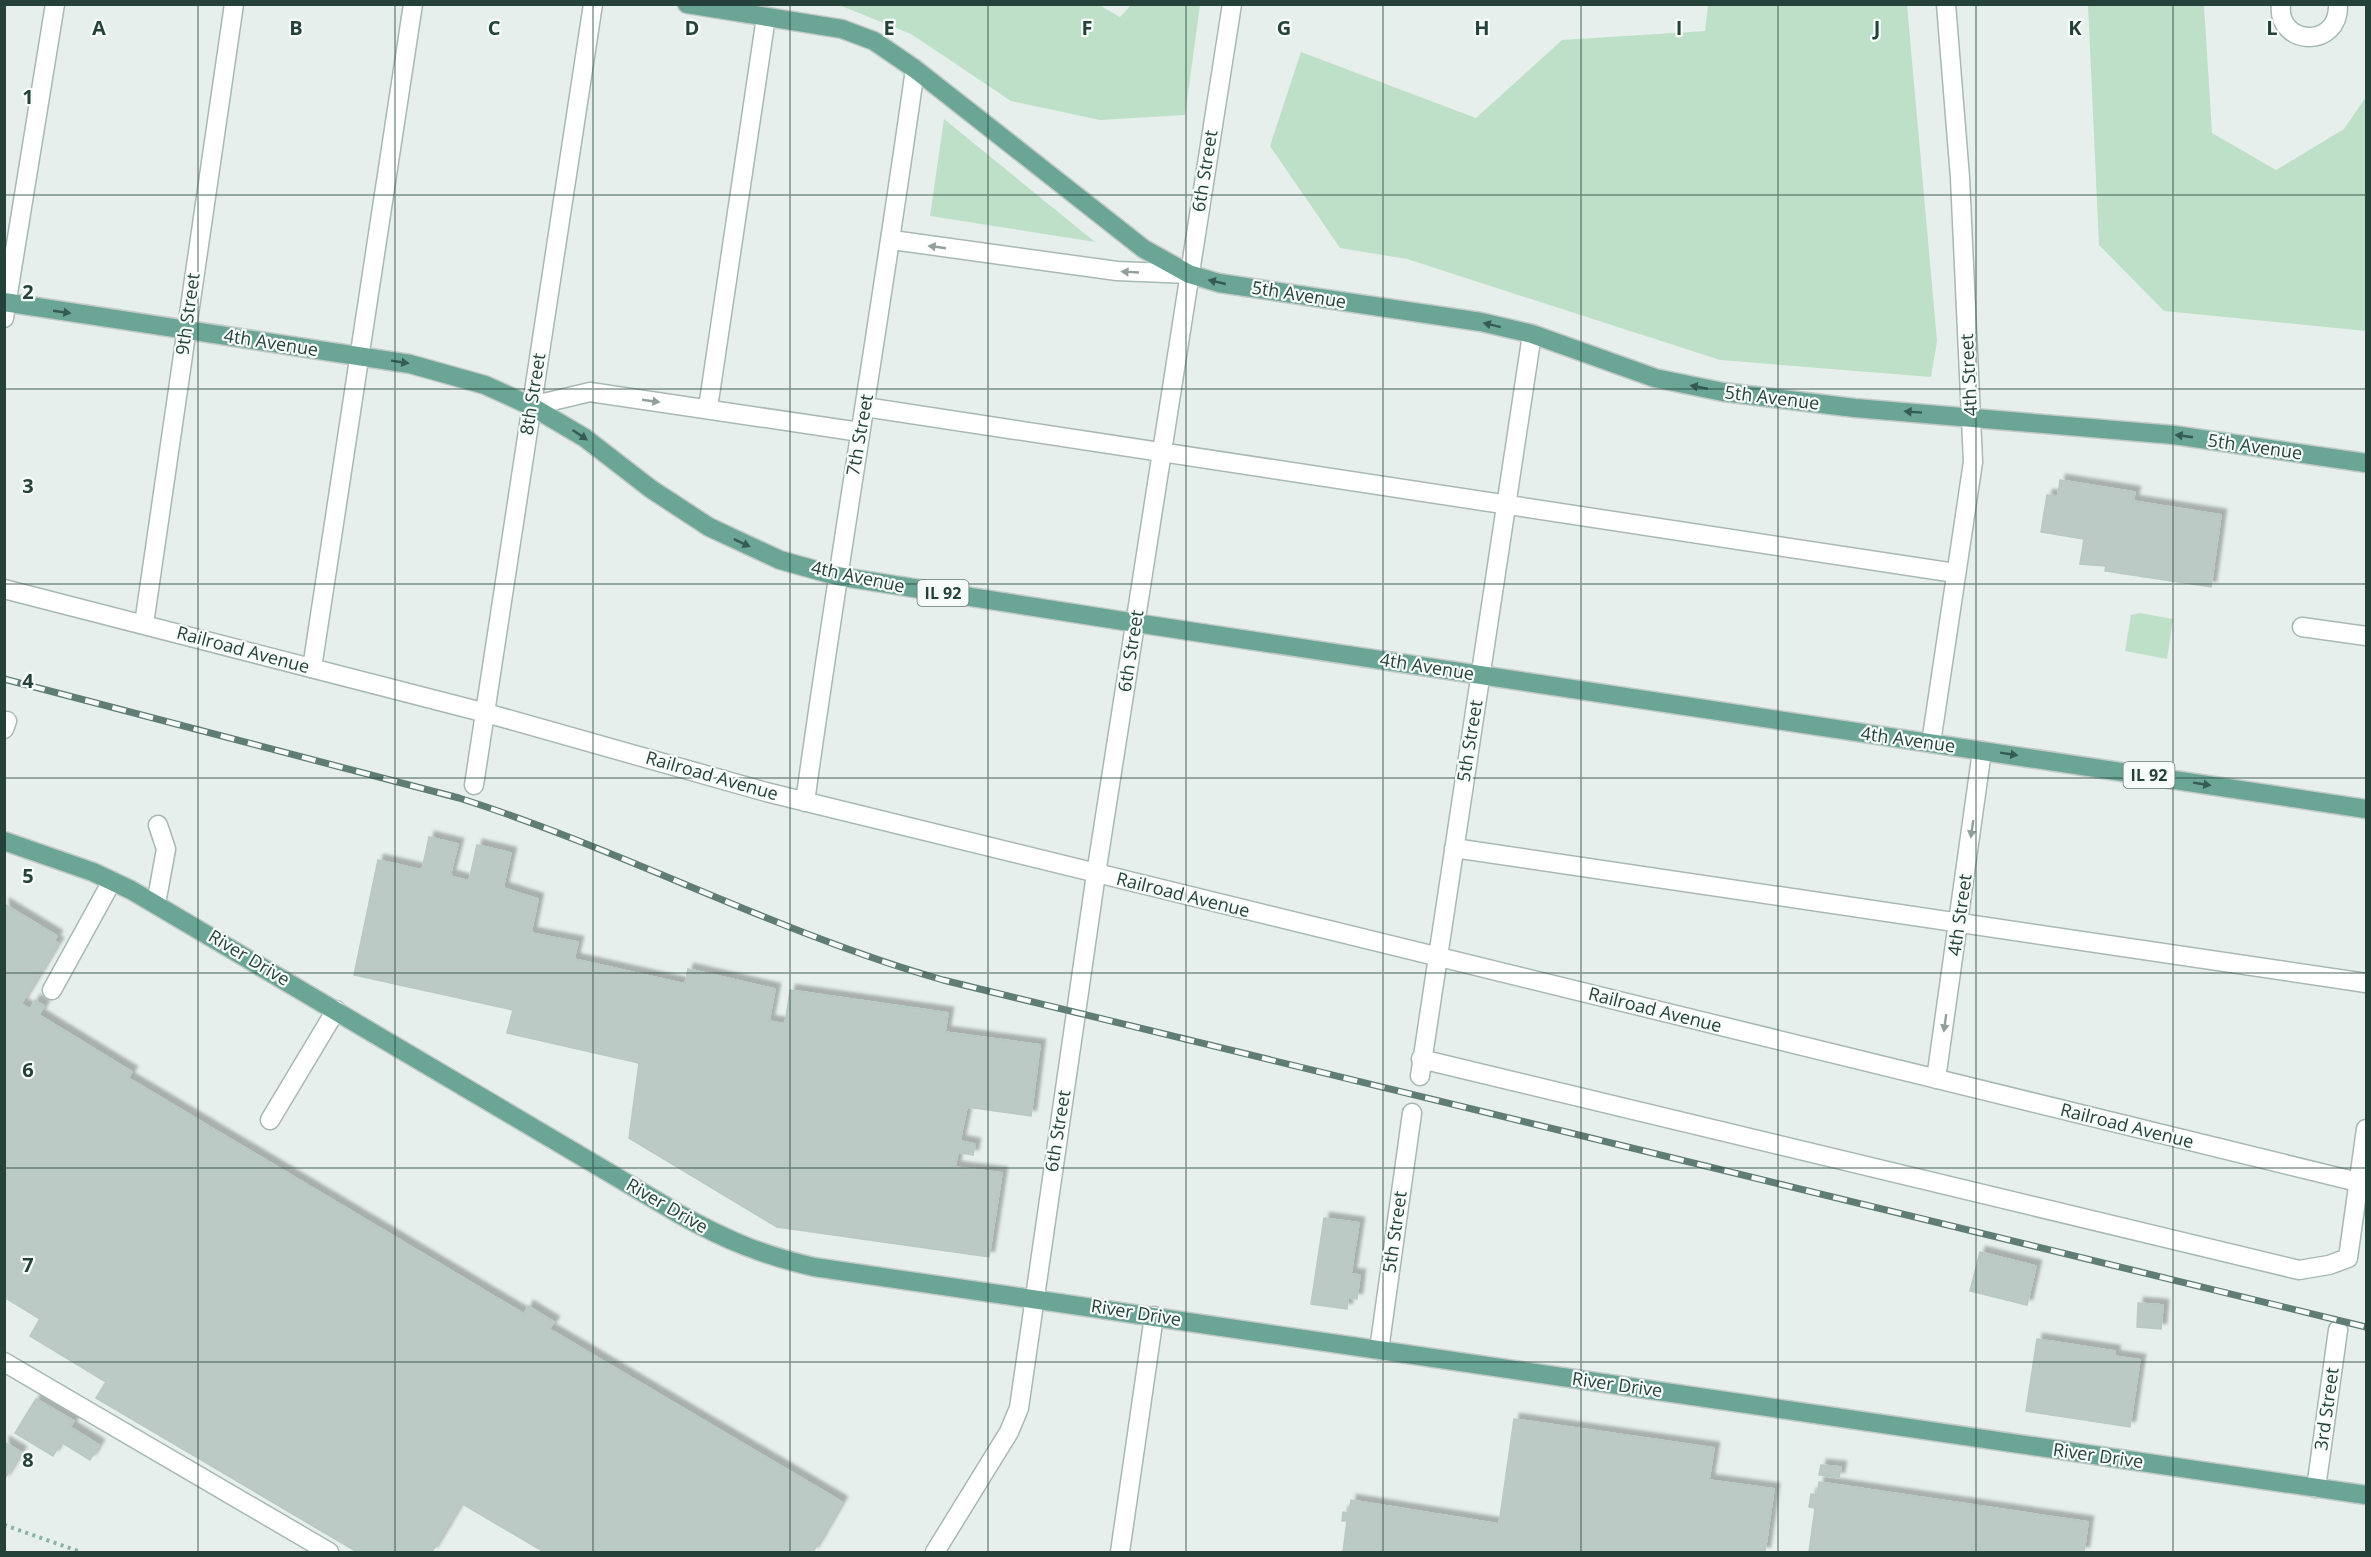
<svg xmlns="http://www.w3.org/2000/svg" width="2371" height="1557" font-family="'Open Sans',sans-serif">
	<style>
		.green { fill: #bfe0c8 }
		.building { fill: #bbcac4; stroke: #b8c9c2; stroke-width: 1.5; filter: url(#shadow) }
		.lines { fill: none; stroke-linecap: round; stroke-linejoin: round }
		.minor-casing { stroke: #a8b8b2; stroke-width: 21 }
		.major-casing { stroke: #c2cac8; stroke-width: 21 }
		.path { stroke: #86b3a5; stroke-width: 4; stroke-dasharray: 3 4.5; stroke-linecap: butt }
		.minor { stroke: #fff; stroke-width: 18 }
		.major { stroke: #6aa596; stroke-width: 18 }
		.rail-casing { stroke: #5f7d75; stroke-width: 7 }
		.rail { stroke: #f7fbf9; stroke-width: 4.5; stroke-dasharray: 14; stroke-linecap: butt }
		.oneway { fill: #92a09c }
		.oneway2 { fill: #365b51 }
		.grid { fill: none; stroke: #24423a; stroke-width: 1.5; stroke-opacity: 0.55 }
		.labels { text-anchor: middle; stroke-width: 4.5; stroke-linejoin: round; paint-order: stroke }
		.shield { fill: #f7fbf9; stroke: #637a73; stroke-width: 1.5 }
		.shield-label { font-size: 16px; font-weight: bold; fill: #24423a }
		.street-label { font-size: 18px; fill: #24423a; stroke: #f7fbf9 }
		.grid-label { font-size: 20px; text-anchor: middle; font-weight: bold; fill: #24423a; stroke: #f7fbf9; stroke-width: 4.5; stroke-linejoin: round; paint-order: stroke }
	</style>
	<defs>
		<filter id="shadow"><feDropShadow dx="5.5" dy="-5.5" stdDeviation="1.5" flood-color="#0004"/></filter>
	</defs>
	<rect width="100%" height="100%" fill="#e6efeb"/>
	<path class="green" d="M1099,5L1120,17L1131,5H1200L1185,115L1100,120L1011,101L911,34L839,5Z
		M1708,5H1907L1937,341L1931,377L1720,360L1407,259L1340,248L1270,146L1301,52L1476,118L1562,40L1705,31Z
		M2088,5H2204L2212,133L2276,170L2344,129L2366,97V331L2164,311L2099,245Z
		M944,119L1095,242L930,216Z
		M2140,613L2173,619L2167,659L2125,651L2131,615Z"/>
	<path class="building" d="M2060,480L2135,492L2133,501L2221,515L2211,587L2105,571L2106,566L2080,564L2084,539L2041,532L2047,495L2058,496Z
		M429,837L458,844L450,876L469,881L477,845L511,853L503,888L538,899L531,933L578,942L574,959L685,984L688,969L775,989L769,1021L785,1024L790,990L948,1013L945,1032L1040,1045L1031,1116L967,1107L960,1141L975,1144L973,1155L958,1152L955,1167L1002,1173L989,1257L777,1227L629,1138L639,1063L507,1033L513,1010L354,975L378,860L422,870Z
		M4,904L57,936L54,941L58,943L21,1004L30,1009L35,1000L44,1006L39,1015L132,1072L128,1078L524,1314L528,1306L554,1322L549,1329L842,1502L813,1552H544L461,1503L432,1552H357L96,1398L106,1382L30,1336L40,1319L4,1297Z
		M1324,1218L1359,1223L1351,1274L1360,1275L1357,1299L1348,1298L1347,1309L1311,1304Z
		M1980,1252L2036,1266L2027,1305L1970,1291Z
		M2138,1303L2163,1305L2161,1329L2137,1327Z
		M2037,1339L2115,1351L2114,1356L2140,1360L2130,1427L2026,1411Z
		M36,1399L74,1421L70,1427L99,1445L90,1460L61,1442L53,1456L15,1433Z
		M1514,1419L1714,1448L1709,1480L1774,1489L1765,1552H1343L1347,1521H1342L1343,1512L1349,1513L1351,1500L1499,1524Z
		M4,1442L21,1452L4,1480Z
		M1821,1465L1841,1467L1839,1478L1819,1475Z
		M1819,1482L2088,1522L2084,1552H1809L1815,1508L1809,1507L1811,1494L1817,1495Z"/>
	<g class="lines">
		<g class="minor-casing">
			<path id="minor" d="M2281,4C2276,46 2340,50 2338,4
				M892,240L1117,271L1189,274
				M4,318L55,4
				M531,406L590,392L860,432
				M865,407L1955,573
				M708,408L766,17
				M4,589L486,713L766,792L2366,1184
				M144,624L234,4
				M2302,627L2366,636
				M312,668L413,4
				M4,729L7,721
				M1931,743L1973,462L1960,178L1946,4
				M474,785L593,4
				M805,802C839,557 881,313 915,69
				M1454,848L2366,983
				M156,904L166,849L158,825
				M52,990L112,881
				M1421,1059L2299,1270L2329,1265L2348,1258L2366,1129
				M1420,1076L1532,334
				M1936,1079L1982,751
				M270,1120L336,1010
				M1379,1350L1412,1113
				M4,1362L329,1552
				M2316,1488L2338,1330
				M935,1552L1009,1432L1019,1408L1096,874L1232,4
				M1120,1552L1154,1316"/>
		</g>
		<g class="major-casing">
			<path id="major" d="M687,4L842,29L874,41L915,69L1144,249L1189,274L1219,283L1481,322L1532,334L1655,378L1723,392L1855,408L2174,435L2366,463
				M4,302L410,364L485,385L531,406L585,438L651,489L709,527L780,560L837,576L1136,623L2366,809
				M4,841L93,872L131,890L679,1214C726,1240 762,1255 814,1267L2366,1495"/>
		</g>
		<path class="path" d="M4,1525L81,1552
			M4,1552H5"/>
		<use href="#minor" class="minor"/>
		<use href="#major" class="major"/>
		<g class="rail-casing">
			<path id="rail" d="M4,679L459,798C624,850 777,933 943,980L2366,1327"/>
		</g>
		<use href="#rail" class="rail"/>
	</g>
	<defs><path id="oneway-solid" d="M-6-.8H1V-3.2L6.5 0L1 3.2V.8H-6Z" transform="scale(1.5)"/></defs>
	<g class="oneway">
		<use href="#oneway-solid" transform="translate(937 247) rotate(-172)"/>
		<use href="#oneway-solid" transform="translate(1130 272) rotate(-177)"/>
		<use href="#oneway-solid" transform="translate(651 401) rotate(8)"/>
		<use href="#oneway-solid" transform="translate(1972 829) rotate(98)"/>
		<use href="#oneway-solid" transform="translate(1945 1023) rotate(98)"/>
	</g>
	<g class="oneway2">
		<use href="#oneway-solid" transform="translate(1217 282) rotate(-167)"/>
		<use href="#oneway-solid" transform="translate(62 312) rotate(8)"/>
		<use href="#oneway-solid" transform="translate(1492 325) rotate(-166)"/>
		<use href="#oneway-solid" transform="translate(400 362) rotate(9)"/>
		<use href="#oneway-solid" transform="translate(1699 387) rotate(-170)"/>
		<use href="#oneway-solid" transform="translate(1913 412) rotate(-176)"/>
		<use href="#oneway-solid" transform="translate(580 435) rotate(34)"/>
		<use href="#oneway-solid" transform="translate(2184 436) rotate(-172)"/>
		<use href="#oneway-solid" transform="translate(742 543) rotate(25)"/>
		<use href="#oneway-solid" transform="translate(2009 754) rotate(9)"/>
		<use href="#oneway-solid" transform="translate(2202 784) rotate(9)"/>
	</g>
	<path class="grid" d="M198,4V1552M395,4V1552M593,4V1552M790,4V1552M988,4V1552M1186,4V1552M1383,4V1552M1581,4V1552M1778,4V1552M1976,4V1552M2173,4V1552M4,195H2366M4,389H2366M4,584H2366M4,778H2366M4,973H2366M4,1168H2366M4,1362H2366"/>
	<g class="labels">
		<g class="shield">
			<rect x="917.5" y="580" width="51" height="26" rx="4.5"/>
			<rect x="2123.5" y="762" width="51" height="26" rx="4.5"/>
		</g>
		<g class="shield-label">
			<text x="943" y="599">IL 92</text>
			<text x="2149" y="781">IL 92</text>
		</g>
		<g class="street-label">
			<text transform="translate(1205 171) rotate(-81)" y="6">6th Street</text>
			<text transform="translate(1299 295) rotate(9)" y="6">5th Avenue</text>
			<text transform="translate(188 314) rotate(-82)" y="6">9th Street</text>
			<text transform="translate(271 343) rotate(9)" y="6">4th Avenue</text>
			<text transform="translate(1969 375) rotate(-93)" y="6">4th Street</text>
			<text transform="translate(533 394) rotate(-81)" y="6">8th Street</text>
			<text transform="translate(1772 398) rotate(7)" y="6">5th Avenue</text>
			<text transform="translate(860 435) rotate(-80)" y="6">7th Street</text>
			<text transform="translate(2255 447) rotate(8)" y="6">5th Avenue</text>
			<text transform="translate(858 577) rotate(12)" y="6">4th Avenue</text>
			<text transform="translate(243 650) rotate(15)" y="6">Railroad Avenue</text>
			<text transform="translate(1131 651) rotate(-81)" y="6">6th Street</text>
			<text transform="translate(1427 667) rotate(9)" y="6">4th Avenue</text>
			<text transform="translate(1908 740) rotate(8)" y="6">4th Avenue</text>
			<text transform="translate(1470 741) rotate(-81)" y="6">5th Street</text>
			<text transform="translate(712 776) rotate(16)" y="6">Railroad Avenue</text>
			<text transform="translate(1183 895) rotate(14)" y="6">Railroad Avenue</text>
			<text transform="translate(1960 915) rotate(-82)" y="6">4th Street</text>
			<text transform="translate(249 958) rotate(31)" y="6">River Drive</text>
			<text transform="translate(1655 1010) rotate(14)" y="6">Railroad Avenue</text>
			<text transform="translate(2127 1126) rotate(14)" y="6">Railroad Avenue</text>
			<text transform="translate(1058 1131) rotate(-81)" y="6">6th Street</text>
			<text transform="translate(667 1206) rotate(30)" y="6">River Drive</text>
			<text transform="translate(1395 1232) rotate(-82)" y="6">5th Street</text>
			<text transform="translate(1136 1313) rotate(9)" y="6">River Drive</text>
			<text transform="translate(1617 1385) rotate(8)" y="6">River Drive</text>
			<text transform="translate(2327 1409) rotate(-82)" y="6">3rd Street</text>
			<text transform="translate(2098 1456) rotate(8)" y="6">River Drive</text>
		</g>
	</g>
	<g class="grid-label">
		<text x="99" y="35">A</text>
		<text x="296" y="35">B</text>
		<text x="494" y="35">C</text>
		<text x="692" y="35">D</text>
		<text x="889" y="35">E</text>
		<text x="1087" y="35">F</text>
		<text x="1284" y="35">G</text>
		<text x="1482" y="35">H</text>
		<text x="1679" y="35">I</text>
		<text x="1877" y="35">J</text>
		<text x="2075" y="35">K</text>
		<text x="2272" y="35">L</text>
		<text x="28" y="104">1</text>
		<text x="28" y="299">2</text>
		<text x="28" y="493">3</text>
		<text x="28" y="688">4</text>
		<text x="28" y="883">5</text>
		<text x="28" y="1077">6</text>
		<text x="28" y="1272">7</text>
		<text x="28" y="1467">8</text>
	</g>
	<rect width="2371" height="1557" fill="none" stroke="#24423a" stroke-width="12"/>
</svg>
